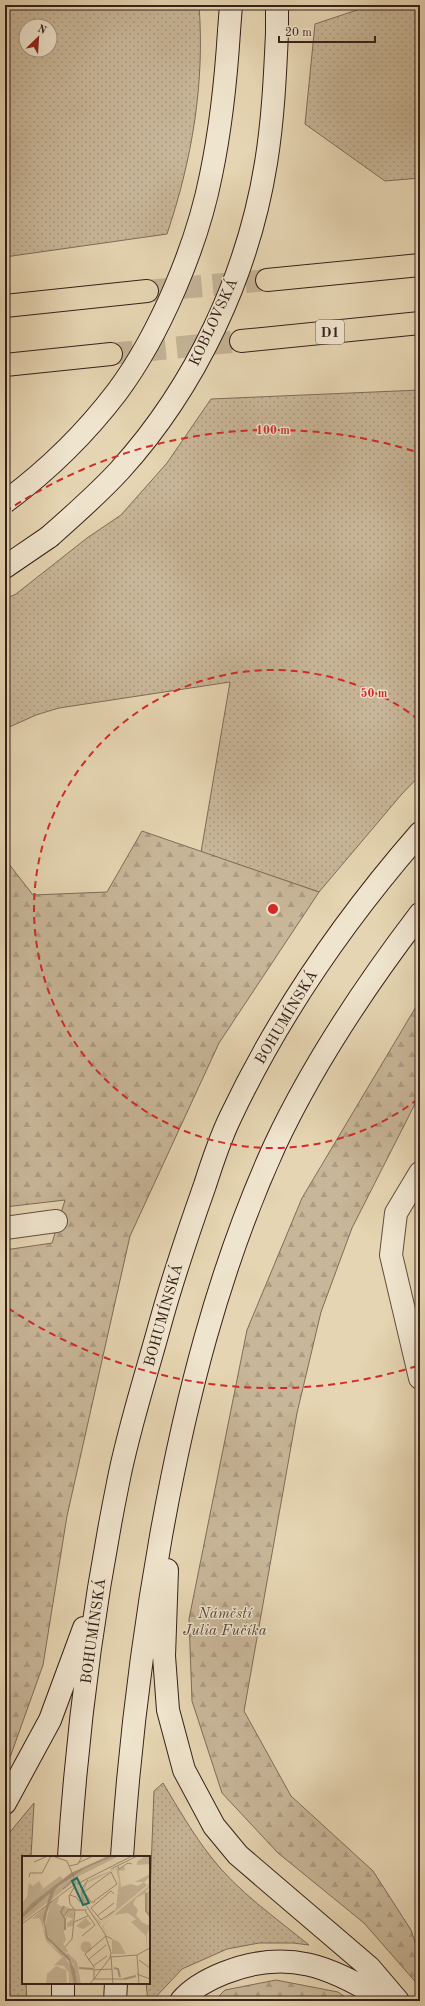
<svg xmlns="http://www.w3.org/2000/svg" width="425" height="2006" font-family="'Old Standard TT',serif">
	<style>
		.grass { fill: url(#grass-dots); stroke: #7e6c59; fill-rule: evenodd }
		.forest { fill: url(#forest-firs); stroke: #7e6c59 }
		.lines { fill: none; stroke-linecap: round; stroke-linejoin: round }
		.highway-tunnel { stroke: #c3b194; stroke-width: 22; stroke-dasharray: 22 11; stroke-linecap: butt }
		.street-casing { stroke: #614e40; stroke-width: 24 }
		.secondary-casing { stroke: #35211a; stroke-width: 24 }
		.highway-casing { stroke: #35211a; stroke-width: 24 }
		.street { stroke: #efe4cd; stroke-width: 22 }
		.secondary { stroke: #efe4cd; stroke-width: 22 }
		.highway { stroke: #e6d5b2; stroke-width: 22 }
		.secondary-bridge-casing { stroke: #35211a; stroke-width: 24; stroke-linecap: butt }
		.secondary-bridge { stroke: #efe4cd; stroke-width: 22 }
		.ring { fill: none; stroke: #d62828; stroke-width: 2; stroke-dasharray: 7 5 }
		.labels { text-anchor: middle; stroke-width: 3; stroke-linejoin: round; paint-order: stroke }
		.shield { fill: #efe4cd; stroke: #6d5c50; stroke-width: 1 }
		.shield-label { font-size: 14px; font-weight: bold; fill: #35211a }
		.street-label { font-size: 15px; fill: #35211a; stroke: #efe4cd }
		.park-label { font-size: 15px; font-style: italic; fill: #5a463a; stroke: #efe4cd }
		.inset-river { fill: none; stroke: #aa987e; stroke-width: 2 }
		.inset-road { fill: none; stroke: #9f8d75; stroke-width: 1 }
		.view { fill: #0f766e; fill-opacity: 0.15; stroke: #0f766e; stroke-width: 2 }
		.inset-edge { fill: none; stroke: #35211a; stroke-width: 2 }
		.centre { fill: #d62828; stroke: #efe4cd; stroke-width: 2 }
		.ring-label { font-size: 12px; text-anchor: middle; font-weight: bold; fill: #d62828; stroke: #efe4cd; stroke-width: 3; stroke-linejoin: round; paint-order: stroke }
	</style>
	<defs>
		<pattern id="grass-dots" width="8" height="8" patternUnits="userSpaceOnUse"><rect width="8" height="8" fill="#c8b698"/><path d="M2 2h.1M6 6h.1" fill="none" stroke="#ac9c82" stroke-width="1.8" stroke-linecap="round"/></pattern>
		<pattern id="forest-firs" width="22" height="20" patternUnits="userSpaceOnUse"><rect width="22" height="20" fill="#c8b698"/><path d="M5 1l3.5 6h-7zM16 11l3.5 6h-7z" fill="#ac9c82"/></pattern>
	</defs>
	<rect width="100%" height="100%" fill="#e6d5b2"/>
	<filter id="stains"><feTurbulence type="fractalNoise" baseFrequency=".005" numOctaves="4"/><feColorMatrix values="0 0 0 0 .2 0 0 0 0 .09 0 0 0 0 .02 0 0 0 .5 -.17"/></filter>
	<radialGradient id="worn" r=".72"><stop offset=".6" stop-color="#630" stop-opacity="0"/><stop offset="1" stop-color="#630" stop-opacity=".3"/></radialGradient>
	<path class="grass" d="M5,5H199C205,83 192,160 167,234L5,257ZM26,26H50V50H26Z
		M395,5H420V178L385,181L305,124L315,24L363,8Z
		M420,390V775L401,795L319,892L201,852L230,682L59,708L36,715L5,729V599L16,594L87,538L121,515L167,463L211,399Z
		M163,1783C178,1808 193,1834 211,1857C237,1891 276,1918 309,1945L293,1943H259L227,1949L182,1969L152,2001H148L146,1983H149V1921L154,1791Z
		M34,1803L31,1857H23V1983H26L27,2001H5V1838Z"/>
	<path class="forest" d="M142,831L319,892L219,1043L130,1236L67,1516L43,1665L8,1763L5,1767V1250L52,1243L65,1200L5,1207V859L33,895L107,892Z
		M420,1000V1094L352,1228L321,1312L297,1413L244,1711L291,1796L373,1871L411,1930L420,1957V1987L364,1923L278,1853L222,1793L192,1701L189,1619L247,1330L302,1198Z
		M276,1980L338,1992L351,2001H214L225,1990Z"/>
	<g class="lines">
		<path class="highway-tunnel" d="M147,291L267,280
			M111,354L241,341"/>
		<g class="street-casing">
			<path id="street" d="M420,1173L396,1213L391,1255L420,1378
				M5,1228L56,1221"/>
		</g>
		<g class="secondary-casing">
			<path id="secondary" d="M229,31L231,5
				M277,33V5
				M5,567L49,537
				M167,1570L164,1656L168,1710L184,1770L214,1826L238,1855L369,1967L398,2001
				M5,1803L50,1720L84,1628
				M69,1857C77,1732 93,1607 118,1483C128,1431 145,1379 159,1328C172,1280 188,1233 205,1185C212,1163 220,1139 230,1118C279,1014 345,919 420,833
				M122,1857C129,1749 142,1643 161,1536C185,1402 218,1270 275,1145C314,1062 365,986 420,914
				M63,2001V1983
				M115,2001L116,1983
				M181,2001C192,1988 209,1979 224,1973C287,1948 331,1966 386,2001"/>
		</g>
		<g class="highway-casing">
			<path id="highway" d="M267,280L420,265
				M5,306L147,291
				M241,341L420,323
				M5,365L111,354"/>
		</g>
		<use href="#street" class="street"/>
		<use href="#secondary" class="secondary"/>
		<use href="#highway" class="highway"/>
		<g class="secondary-bridge-casing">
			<path id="secondary-bridge" d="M5,502C47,471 85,434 117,392C160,334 197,246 211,175C221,127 226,79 229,31
				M49,537C74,515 98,494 120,470C196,386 248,275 266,163C273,120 275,77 277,33"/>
		</g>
		<use href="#secondary-bridge" class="secondary-bridge"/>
	</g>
	<g class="ring">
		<path d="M418 1099A239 239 0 1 1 418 719"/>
		<path d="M417 1366A479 479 0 0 1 5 1306M5 512A479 479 0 0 1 417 452"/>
	</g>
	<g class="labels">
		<rect class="shield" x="316" y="320" width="28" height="24" rx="3"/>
		<g class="shield-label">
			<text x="330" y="337">D1</text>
		</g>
		<g class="street-label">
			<text transform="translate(213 322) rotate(-65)" y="5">KOBLOVSKÁ</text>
			<text transform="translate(286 1017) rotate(-59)" y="5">BOHUMÍNSKÁ</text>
			<text transform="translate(163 1315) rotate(-74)" y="5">BOHUMÍNSKÁ</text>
			<text transform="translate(93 1631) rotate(-82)" y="5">BOHUMÍNSKÁ</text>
		</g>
		<g class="park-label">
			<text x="225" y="1618">Náměstí<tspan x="225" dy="17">Julia Fučíka</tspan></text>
		</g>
	</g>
	<g transform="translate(22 1856)">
		<rect width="128" height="128" fill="#e6d5b2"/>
		<path d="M92,0H97L53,22L52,19L62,13ZM123,0H128V8L115,9V6ZM51,20L53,25L29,44L33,34ZM29,36L26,46L0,66V62L9,52ZM37,41L35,48L41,51L39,57L43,63L42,76L44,84L41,88L46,95L44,97L28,84L23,72L28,47ZM24,50L21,72L29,89L42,99L40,101L24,85L19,65L17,62L10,63ZM58.5 91a5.5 5.5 0 1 1 11 0a5.5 5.5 0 1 1-11 0ZM46,97L55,106L59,128H55L51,108L44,98Z" fill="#c8b698"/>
		<path d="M102,10L103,14L97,15L99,31L108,28L116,30L122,26H113L128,18V21L122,26L124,29L128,27L78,68L67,54L79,67L94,53L97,24L94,13L65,27L61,38L63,44L67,47L63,45L61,43V33L63,28L69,23L95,12L98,13ZM38,20L41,23L0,58V47L5,41L7,27L11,30L17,25L21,32L18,35ZM128,29L125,35L124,34V37L128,34V62L124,55V37L114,42L111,48L116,54L114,59L121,67L128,70L125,78V94L124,80L109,66L114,63L106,57L92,59L81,70L86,80L80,70L100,52ZM42,50L52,54L51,70L45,71V67L51,63L45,61L44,65V60L40,56ZM64,62L69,68L61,73L54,70ZM90,83L97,86L104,98H90ZM42,100L49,111L52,128L49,126L47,128V117L42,110L32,109ZM34,110L44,114L45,128H24L25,118Z" fill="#c8b698"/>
		<path d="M92,0L62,13L37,30L33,34L25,56L23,67L26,81L47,101L53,115L55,128H52L47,105L24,82L21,62L28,37L0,62V58L10,47L49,17L84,1Z" fill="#aa987e"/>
		<path class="inset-river" d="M124,37V55L128,60M42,50L39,56L43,63V74M57,112L71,113M92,112L96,113L98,121M102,123L114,120"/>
		<path class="inset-road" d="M30,0L45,5L53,24V30L47,40L48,48L53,54H65M12,6L26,0M56,7L71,0M47,10L56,8L60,0M96,10L97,13L106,7L110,8M89,13L115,0M7,21L8,17H20L29,0M66,24L60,32V43L83,78L89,97L88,102M55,28L110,0M41,33L52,23M92,38L89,35L69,52L79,64L92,55M48,39L54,41L58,46M72,45L95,28L89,16L62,36L69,46H73M42,60L46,54L52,53M75,60L92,47M52,66L66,60M0,68L53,28M60,80L73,69L63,55M90,83L84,80L63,98L72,111V123H102M43,91L50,83L53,54M115,99L117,128M89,100L91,128M89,101L115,99L128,92M66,104L84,89M117,104L128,112M71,110L85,100M72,114L90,113M115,118L128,123M68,128L88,102"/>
		<path class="view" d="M55,22L67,47L61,49L50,25Z"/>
		<rect width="128" height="128" class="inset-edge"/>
	</g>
	<circle cx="273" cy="909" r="6" class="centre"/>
	<g class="ring-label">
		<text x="273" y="434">100 m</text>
		<text x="374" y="697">50 m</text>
	</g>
	<rect width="425" height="2006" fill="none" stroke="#e6d5b2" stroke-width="20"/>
	<rect x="6" y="6" width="413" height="1994" fill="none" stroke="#35211a" stroke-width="2"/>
	<rect x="10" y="10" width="405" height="1986" fill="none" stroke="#35211a"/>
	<g transform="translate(38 38) rotate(25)"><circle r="19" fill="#efe4cd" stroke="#a59685"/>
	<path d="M0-3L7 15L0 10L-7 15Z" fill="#8f2418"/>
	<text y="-6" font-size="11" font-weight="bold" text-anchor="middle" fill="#35211a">N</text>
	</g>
	<path d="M279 36v6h96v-6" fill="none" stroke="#35211a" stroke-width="2"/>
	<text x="285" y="36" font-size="12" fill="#35211a" stroke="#efe4cd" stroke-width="3" paint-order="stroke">20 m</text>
	<rect width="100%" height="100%" filter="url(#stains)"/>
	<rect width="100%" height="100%" fill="url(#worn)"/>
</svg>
